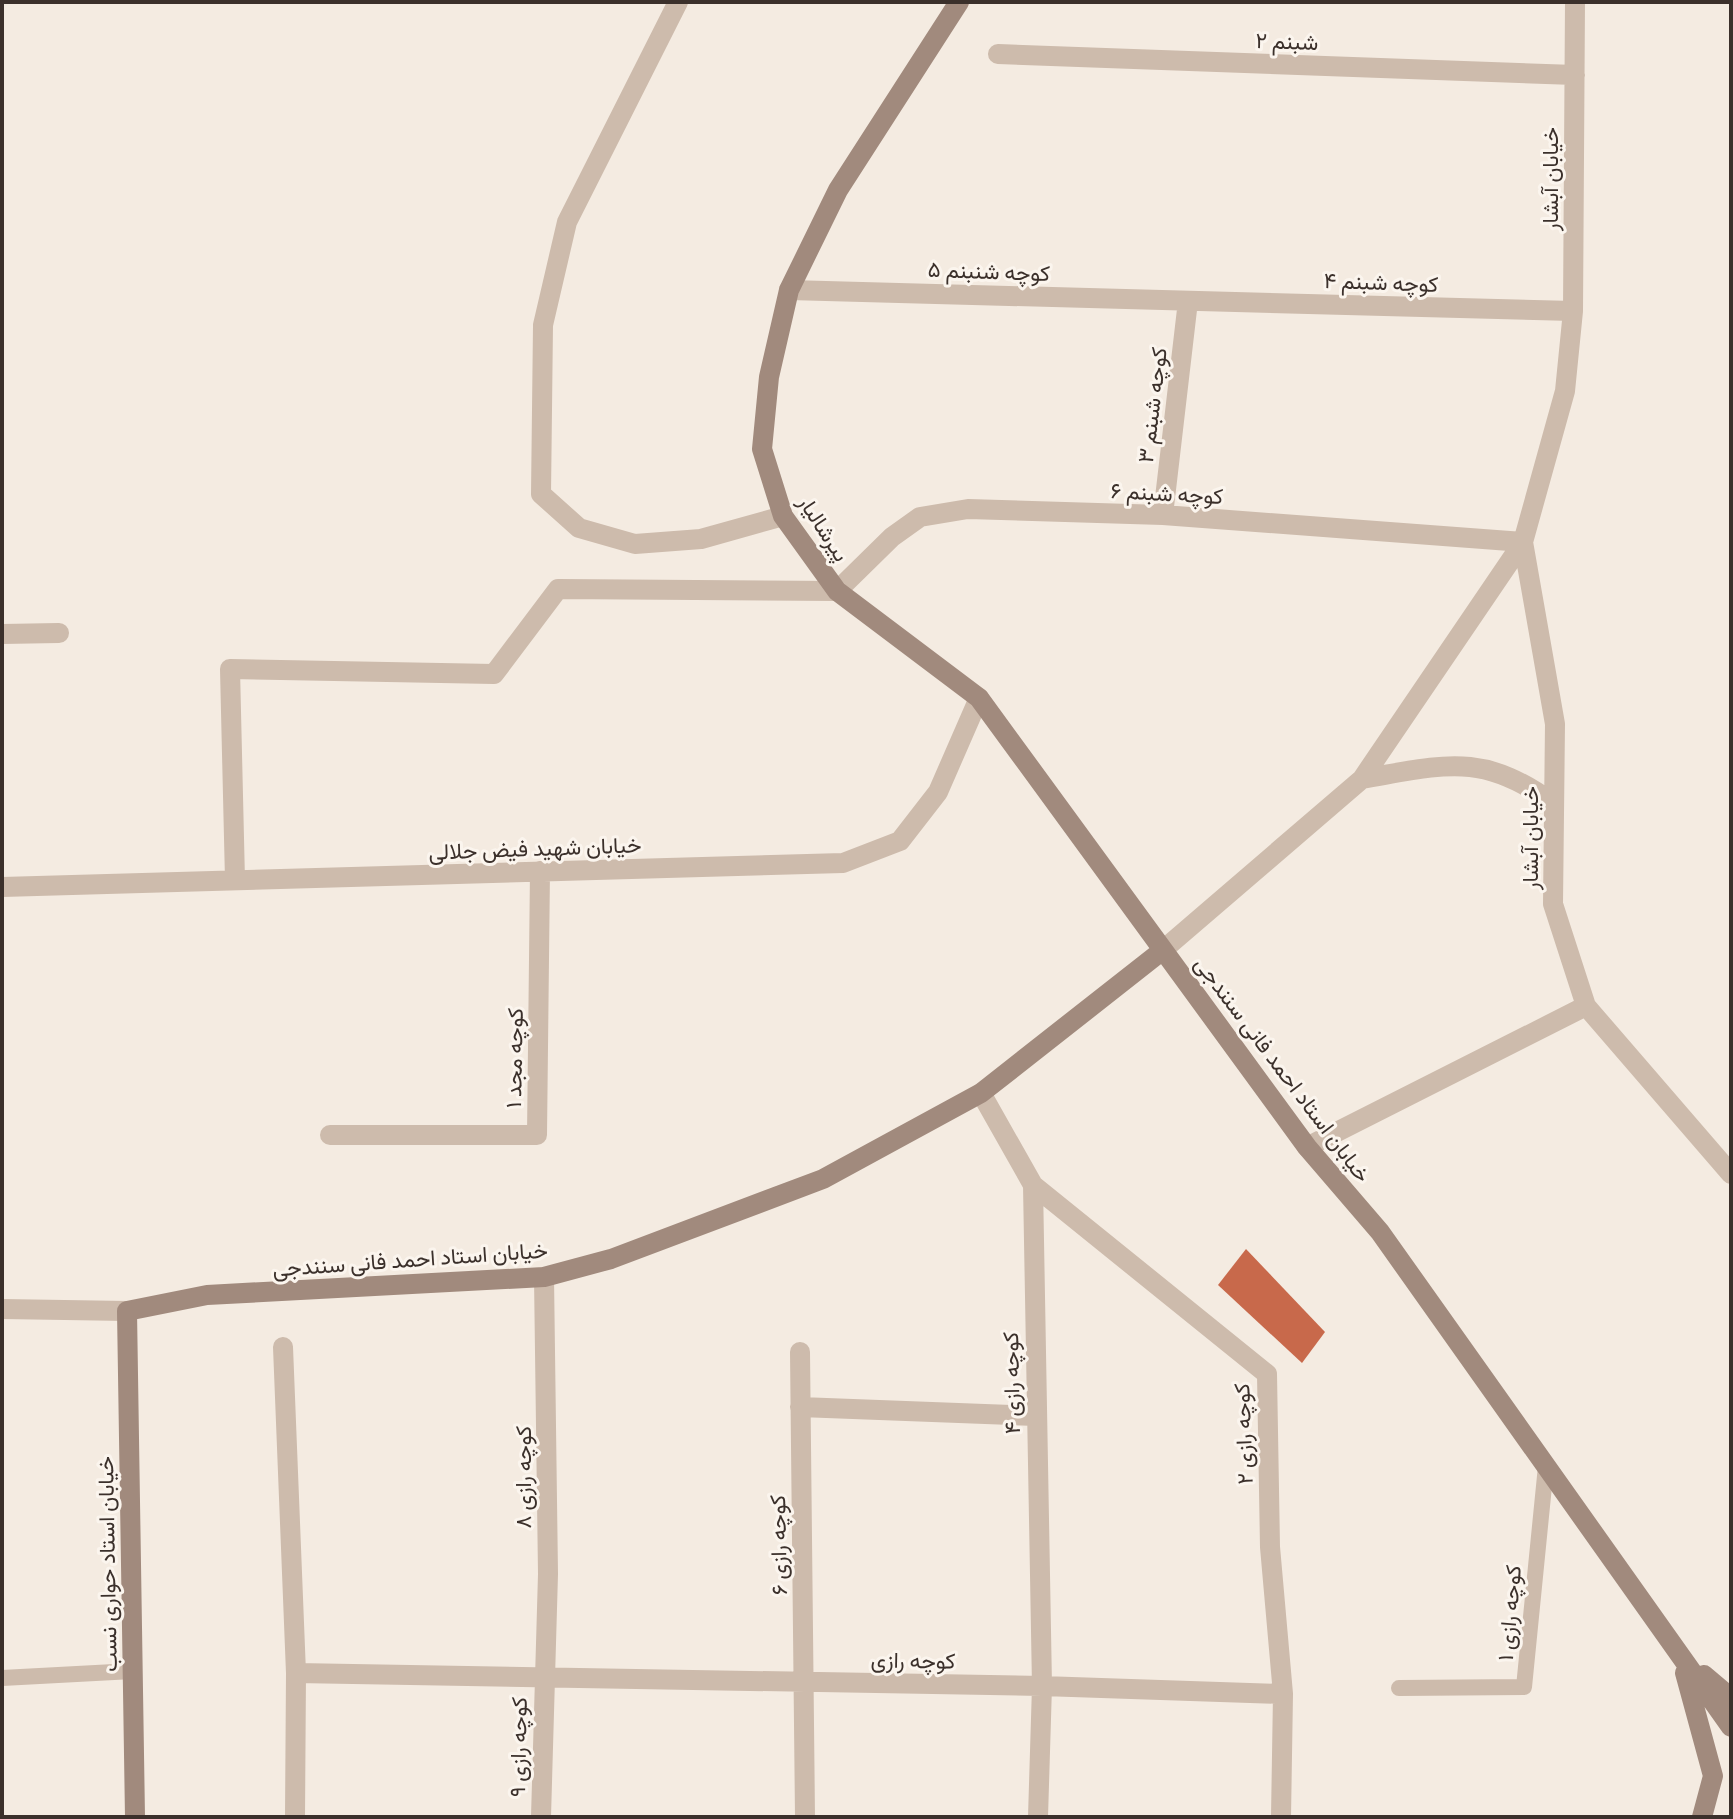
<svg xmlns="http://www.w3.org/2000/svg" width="1733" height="1819" font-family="Cabin,Vazirmatn,sans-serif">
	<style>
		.building { fill: #c8694b }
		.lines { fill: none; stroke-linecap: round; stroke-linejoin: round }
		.lane { stroke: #cdbbac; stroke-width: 16 }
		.street { stroke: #cdbbac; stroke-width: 20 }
		.secondary { stroke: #a18a7d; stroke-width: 20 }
		.labels { text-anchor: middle; stroke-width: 6; stroke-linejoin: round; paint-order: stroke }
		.street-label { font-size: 22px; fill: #3b302b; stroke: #fbf5ee }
	</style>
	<rect width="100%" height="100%" fill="#f4ebe1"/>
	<path class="building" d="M1246,1249L1325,1332L1302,1363L1218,1285Z"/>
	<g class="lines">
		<path class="lane" d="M2,1678L133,1671
			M1399,1688L1524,1687L1546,1466"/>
		<path class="street" d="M678,2L567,222L543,325L541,494L579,528L635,544L701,539L783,516
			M998,54L1575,75
			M789,290L1573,311
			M1163,515L1188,301
			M2,634L59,633
			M1362,779C1444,765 1482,751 1554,804
			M235,880L230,669L494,674L558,589L837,591L892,537L920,517L968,509L1163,515L1523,542L1555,724L1553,904L1586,1006L1731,1174
			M2,887L843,863L900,841L938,792L979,698
			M1163,950L1362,779L1523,542L1565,391L1573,311L1575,2
			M981,1093L1033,1185L1042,1686L1038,1817
			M330,1135H537L540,871
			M1307,1147L1586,1006
			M1033,1185L1267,1374L1270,1547L1283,1694L1281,1817
			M2,1309L127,1311
			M283,1347L296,1673L1042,1686L1283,1694
			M800,1352L805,1817
			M800,1407L1035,1416
			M295,1817L296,1673
			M541,1817L548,1574L544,1277"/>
		<path class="secondary" d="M959,2L838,190L789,290L769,377L762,449L783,516L837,591L979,698L1307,1147L1380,1232L1731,1727
			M1685,1673L1713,1776L1702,1817
			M1704,1675L1731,1698
			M135,1817L127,1311L207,1295L544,1277L611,1259L823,1179L981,1093L1163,950"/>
	</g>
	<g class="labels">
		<g class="street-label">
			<text transform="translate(1287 41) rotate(2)" y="8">شبنم ۲</text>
			<text transform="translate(1550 179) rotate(-90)" y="8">خیابان آبشار</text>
			<text transform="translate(989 271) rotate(2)" y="8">کوچه شنبنم ۵</text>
			<text transform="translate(1381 282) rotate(2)" y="8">کوچه شبنم ۴</text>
			<text transform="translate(1152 405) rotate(-83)" y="8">کوچه شبنم ۳</text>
			<text transform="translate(1167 493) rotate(3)" y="8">کوچه شبنم ۶</text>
			<text transform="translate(824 528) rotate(57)" y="8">پیرشالیار</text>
			<text transform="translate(1530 838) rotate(-90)" y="8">خیابان آبشار</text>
			<text transform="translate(535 848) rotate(-2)" y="8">خیابان شهید فیض جلالی</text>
			<text transform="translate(514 1058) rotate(-89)" y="8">کوچه مجد ۱</text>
			<text transform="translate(1283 1069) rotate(53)" y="8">خیابان استاد احمد فانی سنندجی</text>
			<text transform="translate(410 1259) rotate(-4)" y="8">خیابان استاد احمد فانی سنندجی</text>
			<text transform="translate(1011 1383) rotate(-91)" y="8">کوچه رازی ۴</text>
			<text transform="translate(1243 1434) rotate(-92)" y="8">کوچه رازی ۲</text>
			<text transform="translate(523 1477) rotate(-90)" y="8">کوچه رازی ۸</text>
			<text transform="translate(778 1545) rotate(-91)" y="8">کوچه رازی ۶</text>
			<text transform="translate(107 1564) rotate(-91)" y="8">خیابان استاد حواری نسب</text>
			<text transform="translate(1509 1613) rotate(-85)" y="8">کوچه رازی ۱</text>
			<text transform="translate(913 1660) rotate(1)" y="8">کوچه رازی</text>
			<text transform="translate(518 1747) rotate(-89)" y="8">کوچه رازی ۹</text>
		</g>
	</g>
	<rect width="1733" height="1819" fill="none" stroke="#3b302b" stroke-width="8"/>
</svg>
